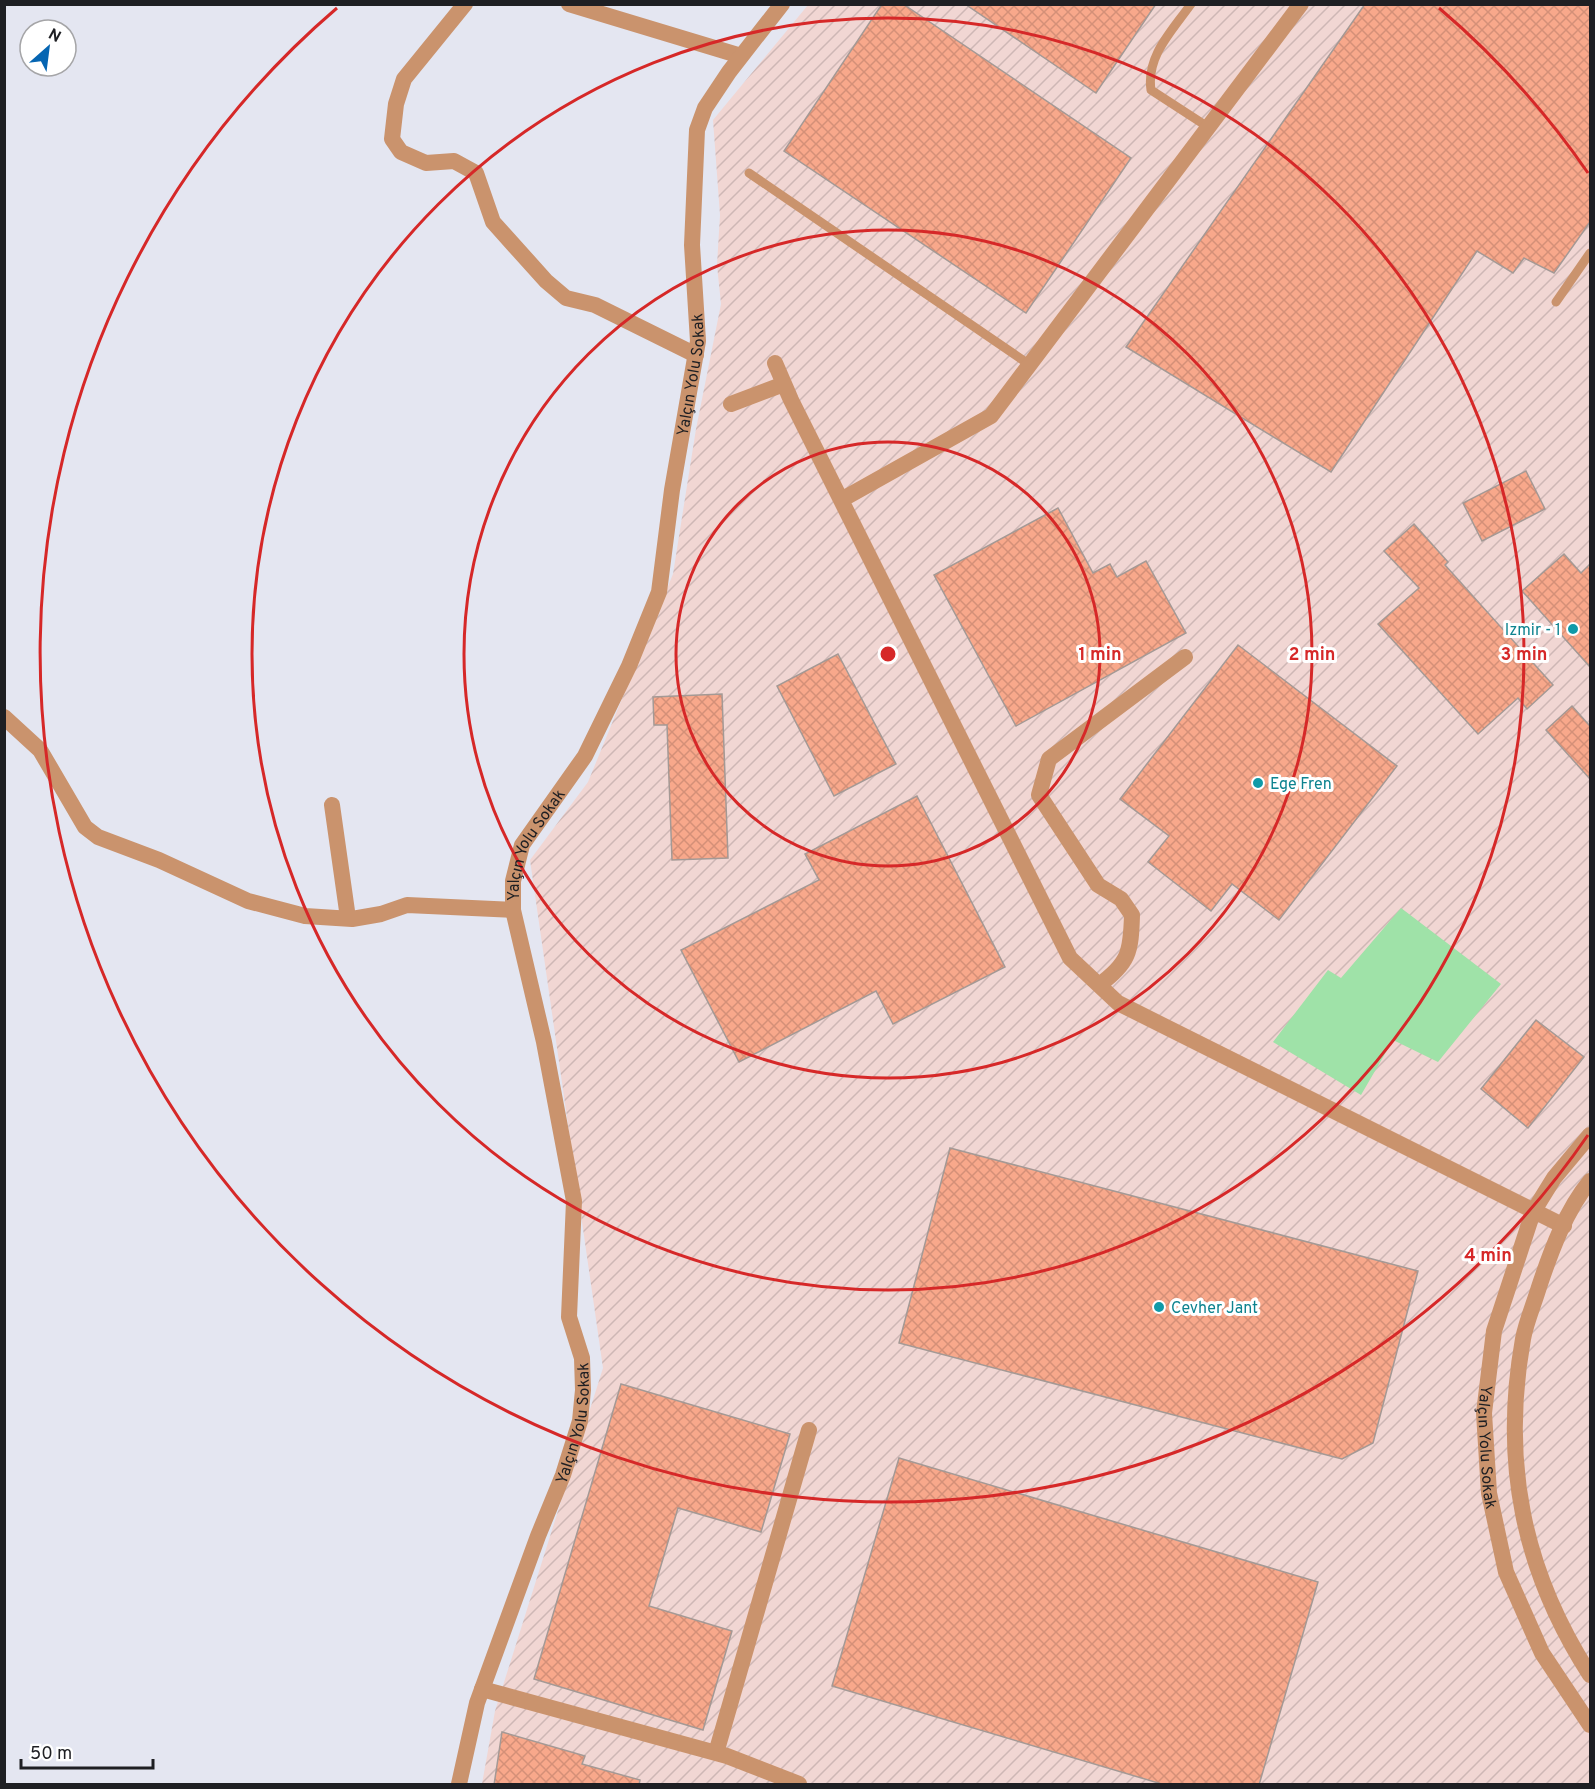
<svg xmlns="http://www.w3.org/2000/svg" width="1595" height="1789" font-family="Overpass,sans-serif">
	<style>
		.industrial { fill: url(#industrial-furrows) }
		.garden { fill: #9fe2a8 }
		.building { fill: url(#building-cross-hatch); stroke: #a49995; stroke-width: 1.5 }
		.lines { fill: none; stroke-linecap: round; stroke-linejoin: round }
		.service { stroke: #ca936d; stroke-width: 9 }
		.minor { stroke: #ca936d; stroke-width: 16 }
		.tertiary { stroke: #ca936d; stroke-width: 16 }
		.ring { fill: none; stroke: #d62828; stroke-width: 3 }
		.culture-dot { fill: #0f9aa8; stroke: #fff; stroke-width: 2 }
		.labels { text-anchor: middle; stroke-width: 6; stroke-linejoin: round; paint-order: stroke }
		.street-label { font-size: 16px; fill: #1e1f23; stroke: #fff }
		.culture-label { font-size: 16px; fill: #0d838f; stroke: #fff; text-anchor: start }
		.centre { fill: #d62828; stroke: #fff; stroke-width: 3 }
		.ring-label { font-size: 18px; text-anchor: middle; font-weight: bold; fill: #d62828; stroke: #fff; stroke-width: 6; stroke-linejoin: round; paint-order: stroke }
	</style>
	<defs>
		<pattern id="industrial-furrows" width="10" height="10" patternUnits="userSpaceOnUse" patternTransform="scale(1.5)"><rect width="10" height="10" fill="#f1d6d3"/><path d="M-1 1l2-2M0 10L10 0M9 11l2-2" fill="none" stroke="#ceb7b5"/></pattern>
		<pattern id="building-cross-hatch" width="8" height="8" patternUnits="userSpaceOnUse" patternTransform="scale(1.5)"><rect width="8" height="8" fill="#f8a88b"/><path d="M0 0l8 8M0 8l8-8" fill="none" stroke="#d49078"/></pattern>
	</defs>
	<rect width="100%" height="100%" fill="#e4e6f1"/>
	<path class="industrial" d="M808,5H1590V1784H482L495,1711L603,1368L530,860L588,782L673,574L696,429L721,304L717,265L720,215L713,120Z"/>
	<path class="garden" d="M1401,908L1501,984L1438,1062L1393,1040L1361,1095L1273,1042L1328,970L1341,978Z"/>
	<path class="building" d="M882,4H903L1131,158L1026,313L784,151Z
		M965,4H1156L1096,93Z
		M1365,4H1590V222L1554,273L1524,258L1513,273L1477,251L1331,472L1126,347Z
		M1526,471L1545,509L1482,541L1463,503Z
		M1058,508L1093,573L1110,564L1117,577L1146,561L1186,633L1016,726L934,575Z
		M1414,524L1448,562L1445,565L1553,685L1527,709L1518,698L1478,734L1378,624L1419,588L1384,551Z
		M1564,554L1581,573L1590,564V667L1522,591Z
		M1238,645L1397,766L1279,920L1232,884L1211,911L1148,862L1169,836L1120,799Z
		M838,654L896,764L834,796L777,686Z
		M722,694L728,858L672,860L667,725H654L653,697Z
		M1572,706L1590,726V779L1546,730Z
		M917,796L1005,967L893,1024L876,991L739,1062L681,950L819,880L805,854Z
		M1536,1020L1584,1057L1528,1128L1481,1089Z
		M950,1148L1418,1271L1373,1443L1342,1459L899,1343Z
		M621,1384L790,1434L761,1532L678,1508L649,1606L732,1631L703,1730L534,1679Z
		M899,1458L1318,1582L1259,1785H1165L832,1686Z
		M502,1732L585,1756L582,1764L640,1780L639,1785H494Z"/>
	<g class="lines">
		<path class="service" d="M1191,4C1172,31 1146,56 1151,90L1208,127
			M749,173L1030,365
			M1556,302L1590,253"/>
		<path class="minor" d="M465,4L404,79L396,104L392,139L401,152L426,163L454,161L476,173L493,222L546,281L566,298L595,305L696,355
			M569,4L741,56
			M775,363L791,400L1070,958L1118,1003L1564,1226
			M731,404L784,384
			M841,500L991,416L1301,4
			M4,717L40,750L85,827L98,837L159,860L248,901L305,916L352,919L381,914L407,905L513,910
			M332,805L348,918
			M1099,985C1129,963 1131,952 1132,915L1121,899L1098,885L1039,795L1049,759L1185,657
			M482,1689L727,1756L799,1784
			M716,1753L809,1430"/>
		<g class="tertiary">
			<path id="s1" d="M1590,1135L1554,1178L1533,1212L1494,1331L1484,1413L1489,1493L1506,1572L1542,1653L1590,1725"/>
			<path d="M1590,1181C1566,1210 1551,1251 1539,1287C1534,1304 1526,1322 1523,1339C1501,1462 1523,1571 1590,1675"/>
			<path id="s2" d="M459,1784L477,1703L538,1536L563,1475L580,1421L583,1390L582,1358L569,1317L574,1201L544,1042L513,910V881L522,845L585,756L629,666L659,592L672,490L698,341L692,245L697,130L705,108L729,72L782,4"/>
		</g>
	</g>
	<g class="ring">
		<circle cx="888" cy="654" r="212"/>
		<circle cx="888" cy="654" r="424"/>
		<circle cx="888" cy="654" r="636"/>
		<path d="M1588 1135A849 849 0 1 1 337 8M1439 8A849 849 0 0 1 1588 173"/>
	</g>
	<g class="culture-dot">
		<circle cx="1573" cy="629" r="6"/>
		<circle cx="1258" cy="783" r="6"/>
		<circle cx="1159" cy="1307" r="6"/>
	</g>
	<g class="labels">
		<g class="street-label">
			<text dy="6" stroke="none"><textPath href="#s2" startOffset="1478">Yalçın Yolu Sokak</textPath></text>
			<text dy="6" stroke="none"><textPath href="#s2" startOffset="974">Yalçın Yolu Sokak</textPath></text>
			<text dy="6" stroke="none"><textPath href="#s2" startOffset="380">Yalçın Yolu Sokak</textPath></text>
			<text dy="6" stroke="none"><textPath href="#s1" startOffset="338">Yalçın Yolu Sokak</textPath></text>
		</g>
		<g class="culture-label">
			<text x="1561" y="635" text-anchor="end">Izmir - 1</text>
			<text x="1270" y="789">Ege Fren</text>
			<text x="1171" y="1313">Cevher Jant</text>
		</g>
	</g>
	<circle cx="888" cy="654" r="9" class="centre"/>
	<g class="ring-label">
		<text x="1100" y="660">1 min</text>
		<text x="1312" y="660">2 min</text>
		<text x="1524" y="660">3 min</text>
		<text x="1488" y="1261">4 min</text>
	</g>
	<rect width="1595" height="1789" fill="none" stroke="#1e1f23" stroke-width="12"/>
	<g transform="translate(48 48) rotate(28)"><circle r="28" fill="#ffffff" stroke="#a5a5a7" stroke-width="1.5"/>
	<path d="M0-4.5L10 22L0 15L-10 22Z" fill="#0565b2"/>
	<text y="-9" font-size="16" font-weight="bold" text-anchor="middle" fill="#1e1f23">N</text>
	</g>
	<path d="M21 1759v9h132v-9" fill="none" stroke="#1e1f23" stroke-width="3"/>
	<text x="30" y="1759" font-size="18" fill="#1e1f23" stroke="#ffffff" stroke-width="4.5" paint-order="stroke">50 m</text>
</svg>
